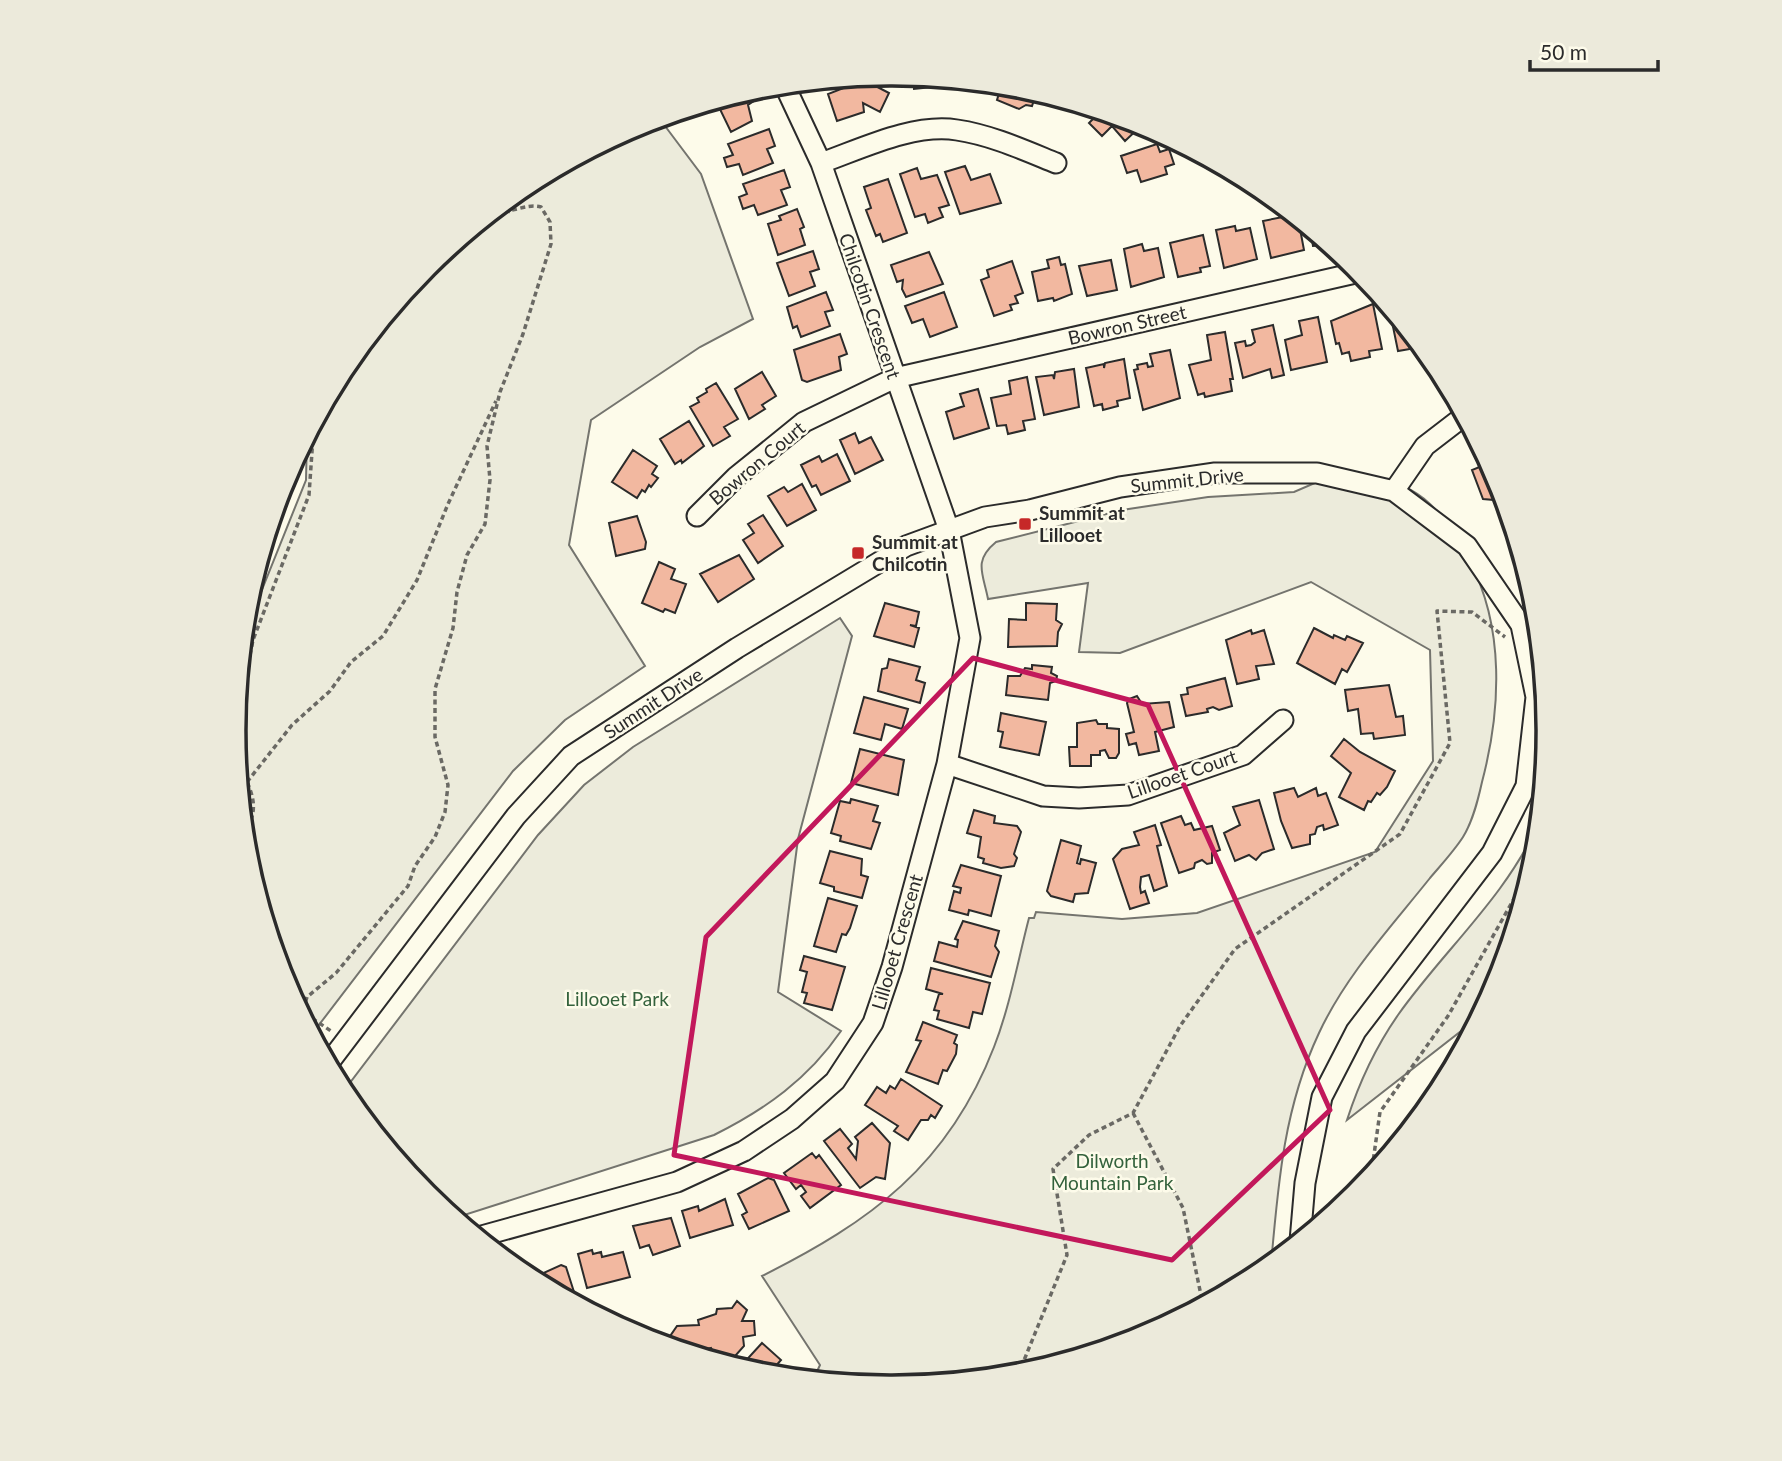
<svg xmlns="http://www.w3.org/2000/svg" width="1782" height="1461" font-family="Lato,sans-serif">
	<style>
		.green { fill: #ecebdb; stroke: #74746e; stroke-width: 2 }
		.building { fill: #f2b8a0; stroke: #2b2b2b; stroke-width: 2 }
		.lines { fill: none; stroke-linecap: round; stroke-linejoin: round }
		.minor-casing { stroke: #2b2b2b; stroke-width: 23 }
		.path { stroke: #6a6964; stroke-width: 3.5; stroke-dasharray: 5 3.5; stroke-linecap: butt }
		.minor { stroke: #fdfbea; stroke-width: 19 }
		.marked { fill: none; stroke: #c2185b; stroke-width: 5; stroke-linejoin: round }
		.poi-dot { fill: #c62828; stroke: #fdfbea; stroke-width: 2.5 }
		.labels { text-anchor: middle; stroke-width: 5; stroke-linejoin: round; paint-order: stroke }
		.street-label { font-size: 19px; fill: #2b2b2b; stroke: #fdfbea }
		.poi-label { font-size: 19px; font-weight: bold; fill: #2b2b2b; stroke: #fdfbea; text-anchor: start }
		.park-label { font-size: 19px; fill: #34623c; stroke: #fdfbea }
		.rim { fill: none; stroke: #2b2b2b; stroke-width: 3.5 }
	</style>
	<rect width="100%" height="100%" fill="#fdfbea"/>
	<path class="green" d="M659,118L701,174L753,319L700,347L591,420L569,545L645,666L565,720L513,771L312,1034L284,982L247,858L234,730L243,637L306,480L307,437L345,365L427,266L526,184L640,123Z
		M1369,476C1424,485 1444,514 1469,560C1505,627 1501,710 1482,782C1478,800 1473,821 1463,837C1454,851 1441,865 1430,878C1391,927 1346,975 1319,1033C1284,1107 1278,1184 1271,1265L1256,1277L1142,1338L1019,1375L891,1387L813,1380L820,1365L762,1276C870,1222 948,1166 994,1047C1010,1006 1018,960 1029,918H1034L1036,912L1122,919L1197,913L1375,852L1433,761L1430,650L1311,582L1120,653L1079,652L1088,583L988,599C983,573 973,561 996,542L1122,510L1208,497L1294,492L1324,479Z
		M840,618L852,636L798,839L778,992L841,1031C808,1079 766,1109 714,1135L455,1218C423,1192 397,1166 383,1128L374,1131L343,1092L538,835L584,785L633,747Z
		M1539,822L1535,859L1498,982L1479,1017L1347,1120C1359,1083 1375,1048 1398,1015C1443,951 1507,896 1539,822Z"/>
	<path class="building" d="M913,76L947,79L948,84L932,83V87L914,89Z
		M864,80L889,93L880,112L863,103L864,112L837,121L828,94Z
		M956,80L990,83L989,91L962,88L956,85Z
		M1002,84L1037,91L1032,106L1026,105L1019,109L997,100Z
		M749,90L754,101L748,105L752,121L731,132L717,103Z
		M1044,94L1077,104L1074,112L1041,102Z
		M1101,111L1143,124L1125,141L1112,126L1102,136L1089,123Z
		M769,129L775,146L767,149L773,163L743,175L739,164L727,167L724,158L733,155L728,144Z
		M1157,144L1160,152L1169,149L1174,164L1165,167L1167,174L1141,182L1137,170L1127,173L1121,156Z
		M965,166L971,180L990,174L1001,203L960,214L945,172Z
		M917,168L921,179L937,175L949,205L939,208L943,217L928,223L925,214L915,217L900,174Z
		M784,170L790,187L781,190L787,205L758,215L754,205L743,209L739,197L747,194L743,184Z
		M888,179L907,233L883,242L880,234L876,236L866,210L871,208L864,187Z
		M797,209L804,227L800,229L805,245L778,255L768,224L781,220L779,216Z
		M1293,215L1298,218L1304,250L1271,258L1263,221Z
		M1235,226L1236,231L1250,228L1257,259L1224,268L1216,230Z
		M1310,228L1330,245L1313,246Z
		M1203,235L1210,266L1200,268L1201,272L1178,277L1170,243Z
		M1142,244L1144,251L1158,248L1164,277L1131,287L1124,249Z
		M813,251L819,269L810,272L815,286L789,296L777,263Z
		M929,252L943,284L906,297L902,289L903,280L897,282L891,265Z
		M1059,257L1061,265L1065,264L1072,294L1054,301L1053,298L1038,301L1032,272L1049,268L1047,260Z
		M1111,260L1117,290L1087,296L1079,266Z
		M1012,261L1023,293L1015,296L1018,303L1010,305L1012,310L994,316L981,280L989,277L987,270Z
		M826,292L833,310L825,312L830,326L801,337L797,326L793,328L787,307Z
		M944,292L957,327L930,337L923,319L912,323L905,306Z
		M1373,304L1382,349L1369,351L1370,357L1351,361L1349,352L1342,354L1339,343L1336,344L1331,321Z
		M1390,312H1393L1416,340L1408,341L1410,349L1398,351Z
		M1318,317L1327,362L1291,370L1285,340L1302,335L1299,321Z
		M1273,325L1284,375L1272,378L1270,369L1243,378L1235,343L1245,341L1246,346L1251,345L1255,342L1252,330Z
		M1225,332L1233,379H1230L1232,391L1205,397L1204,393L1198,395L1189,365L1211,360L1207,335Z
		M840,334L847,354L839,357L841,370L807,382L802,380L794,350Z
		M1170,350L1180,398L1143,410L1134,370L1138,369L1137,365L1147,363L1148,367L1153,366L1150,354Z
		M1124,359L1130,398L1117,401L1118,406L1103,410L1102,404L1094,406L1086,368L1104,364V368L1105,363Z
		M1074,369L1079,407L1044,415L1036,377L1053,375L1054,379L1055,372Z
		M762,372L776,396L762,405L765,409L749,419L735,389Z
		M1027,377L1035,419L1023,421L1025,430L1008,434L1006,425L997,426L991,398L1011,394L1009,381Z
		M716,383L738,419L724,427L730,436L713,446L690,407L699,402L697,398L707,392L706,389Z
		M978,389L989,428L954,439L946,412L964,406L960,394Z
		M689,421L704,446L682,463L681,460L675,464L660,439Z
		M855,433L859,443L871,437L883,460L855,474L840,440Z
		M1481,449L1498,479L1505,501L1496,504L1494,500L1483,499L1472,470L1487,464Z
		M633,450L657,466L652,474L658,478L651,487L649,485L645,492L642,490L637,498L612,482Z
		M837,454L850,481L821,495L816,485L812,487L801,465L819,456L822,462Z
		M802,484L816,510L787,526L768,496L784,487L788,492Z
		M763,515L783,546L758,563L743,540L754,533L748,524Z
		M637,516L646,542L645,549L616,556L609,523Z
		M739,555L754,579L718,602L700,574Z
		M659,562L675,569L671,579L686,584L675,613L665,609L663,612L642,603Z
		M885,603L919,612L916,626L910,625L919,628L914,647L874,636Z
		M1026,603L1057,604L1056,620L1062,624L1058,632L1057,646L1008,647L1009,619L1026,620Z
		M1314,628L1333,638L1334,635L1345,640L1347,636L1363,643L1347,672L1342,669L1335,684L1297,663Z
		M1251,630L1252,634L1264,630L1274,664L1256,666L1259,679L1237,684L1226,640Z
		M889,659L920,667L916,680L925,683L920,703L878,691L882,669L887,668Z
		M1032,665L1052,667L1051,673L1057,676L1056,681L1050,683L1048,700L1006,695L1008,676H1020L1025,668L1032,669Z
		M1225,678L1232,706L1219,710L1213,707L1207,709L1208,712L1186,716L1181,695L1188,694L1187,688Z
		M1389,685L1396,717L1403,716L1405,735L1374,739L1373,733L1361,734L1358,709L1348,711L1345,690Z
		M1137,696L1142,704L1169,702L1174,727L1155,732L1159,751L1139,755L1136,743L1129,745L1126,734L1134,732L1127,703L1129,699Z
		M864,697L908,709L902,729L885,724L881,740L854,733Z
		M1001,713L1046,722L1039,755L1000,747L1003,732L998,731Z
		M1096,720L1098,724H1107V728L1119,729V753L1116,758H1109L1105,750L1100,751V755H1091V766H1070L1069,747H1077V723Z
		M1344,739L1360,752L1395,771L1387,787L1380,795L1377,793L1371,802L1368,801L1364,810L1339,797L1351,773L1331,756Z
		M860,749L904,760L898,795L851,783Z
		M1294,788L1298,797L1316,788L1318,796L1326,793L1338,825L1324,830L1323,825L1317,827L1315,834L1310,835V844L1292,848L1281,821L1274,793Z
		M851,799L878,806L873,821L880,823L871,849L840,841L841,836L831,833L840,801L850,803Z
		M1259,800L1274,849L1262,853L1256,860L1249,855L1235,861L1224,833L1240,825L1233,807Z
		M974,810L995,816L994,823L1017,826L1021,832L1014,854L1017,858L1014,866L1001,868L983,863L984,859L978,857L981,837L967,833Z
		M1181,816L1185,825L1191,823L1194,830L1212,826L1220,850L1212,853V863L1207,864L1202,860L1195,863L1194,868L1179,873L1161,823Z
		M1155,825L1161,845L1157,846L1167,886L1154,891L1149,875L1141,877L1140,887L1141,893L1145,891L1149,903L1130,909L1113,859L1122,849L1139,845L1134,832Z
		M1061,840L1081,846L1077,863L1080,864L1081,859L1096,863L1088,893L1075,894L1073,902L1051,896L1047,891Z
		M830,851L862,859L861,875L868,877L862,898L834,891V887L820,883Z
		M961,865L1001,876L991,916L969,910L968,915L949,910L954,891L960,893L961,888L953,886Z
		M828,898L857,906L850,928L846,935L842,934L836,952L814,946Z
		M963,921L999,931L995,946L999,952L991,977L934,961L939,942L957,947L958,940L955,939Z
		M804,956L845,967L832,1010L804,1003L807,993L802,992L807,972L800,970Z
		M931,968L990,983L982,1014L973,1012L969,1028L937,1019L939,1011L934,1010L939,994H943L926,989Z
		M923,1022L957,1035L954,1043L957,1045L956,1054L947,1071L943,1070L938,1084L906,1072L921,1041L916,1040Z
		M901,1079L942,1106L935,1118L931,1115L928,1120H921L908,1140L894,1131L898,1126L865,1105L877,1087L886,1093L890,1086L895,1089Z
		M872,1123L890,1143L885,1179L876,1177L860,1188L824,1141L840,1129L852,1144L848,1148L856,1159L858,1141L855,1137Z
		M812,1153L816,1158L819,1155L841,1185L810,1208L801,1196L806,1192L801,1185L796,1189L784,1173Z
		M768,1178L774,1180L789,1211L749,1229L742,1215L747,1212L738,1194Z
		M725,1199L733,1225L690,1238L682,1211L698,1206L699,1211Z
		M671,1218L680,1246L653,1255L649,1245L640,1248L633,1226Z
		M592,1250L593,1254L601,1252L602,1257L623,1252L630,1277L587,1288L578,1254Z
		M561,1265L566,1267L575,1295L566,1298L540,1284L537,1276Z
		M737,1301L747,1310L742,1321H754L755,1335L743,1337L744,1346L728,1364L713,1359L715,1356L711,1348L692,1353L664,1345L677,1326L699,1325L698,1320L716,1314L717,1309L732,1308Z
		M762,1343L781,1360L774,1368L784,1377L739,1368Z"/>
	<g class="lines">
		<g class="minor-casing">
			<path id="minor" d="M821,163C861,149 913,123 957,130C991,135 1024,150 1056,163
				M1394,491L1425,446L1464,416
				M697,516L736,477L804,422L895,378L1360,272
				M947,764L1043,796L1079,798L1128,795L1243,755L1283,720
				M328,1064L516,816L571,756L737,648L906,546L985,517L1030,510L1120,487L1215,473H1317L1394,491L1467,546L1521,625L1536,697L1526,786L1492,853L1356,1031L1322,1097L1305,1183L1300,1241
				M478,1237L677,1182L744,1151L792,1119L835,1081L873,1023L892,967L947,764L970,638L949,530L821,163L784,84"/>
		</g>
		<path class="path" d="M499,206L510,212
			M237,700L241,701L253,640L309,495L314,423
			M239,781L247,782C256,802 256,815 244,833
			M247,782L292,725L330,691L351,662L383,636L417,580L448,504L496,401
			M298,1009L331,1031
			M303,1010L307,997L336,973L408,886L415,866L435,837L445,812L448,785L435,737V689L453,628L457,592L467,555L485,524L490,480L487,446L500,392L523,334L551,244L550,222L541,207C526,203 509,214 491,213
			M1133,1113L1183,1208L1203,1305
			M1371,1176L1380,1112L1448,1016L1533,865
			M1018,1375L1067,1255L1053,1169L1089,1135L1133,1113L1180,1026L1235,949L1400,834L1450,743L1437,611L1472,612L1505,637"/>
		<use href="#minor" class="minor"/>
	</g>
	<path class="marked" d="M973,658L1148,705L1330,1110L1172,1260L674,1155L706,937Z"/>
	<g class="poi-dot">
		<rect x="1018" y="517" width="14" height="14" rx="3.5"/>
		<rect x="851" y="546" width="14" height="14" rx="3.5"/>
	</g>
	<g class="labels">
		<g class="street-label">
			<text transform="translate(870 306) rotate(71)" y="7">Chilcotin Crescent</text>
			<text transform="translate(1127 325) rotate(-13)" y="7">Bowron Street</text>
			<text transform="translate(757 463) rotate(-40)" y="7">Bowron Court</text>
			<text transform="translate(1187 480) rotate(-6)" y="7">Summit Drive</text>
			<text transform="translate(653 703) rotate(-33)" y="7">Summit Drive</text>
			<text transform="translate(1182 774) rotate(-19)" y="7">Lillooet Court</text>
			<text transform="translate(897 942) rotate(-74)" y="7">Lillooet Crescent</text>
		</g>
		<g class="poi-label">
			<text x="1039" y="520">Summit at<tspan x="1039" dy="22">Lillooet</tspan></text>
			<text x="872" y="549">Summit at<tspan x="872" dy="22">Chilcotin</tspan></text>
		</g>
		<g class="park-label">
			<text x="617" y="1006">Lillooet Park</text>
			<text x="1112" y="1168">Dilworth<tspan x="1112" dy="22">Mountain Park</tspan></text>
		</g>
	</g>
	<path d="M0 0H1782V1461H0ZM890 86H892A644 644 0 0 1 1536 730V731A644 644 0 0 1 892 1375H890A644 644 0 0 1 246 731V730A644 644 0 0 1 890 86Z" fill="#eceadb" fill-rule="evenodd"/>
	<path class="rim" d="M890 86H892A644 644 0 0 1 1536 730V731A644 644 0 0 1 892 1375H890A644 644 0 0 1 246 731V730A644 644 0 0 1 890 86Z"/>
	<path d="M1530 60v10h128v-10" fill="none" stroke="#2b2b2b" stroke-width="3.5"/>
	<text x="1540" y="60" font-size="21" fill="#2b2b2b" stroke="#fdfbea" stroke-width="5" paint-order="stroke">50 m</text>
</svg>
